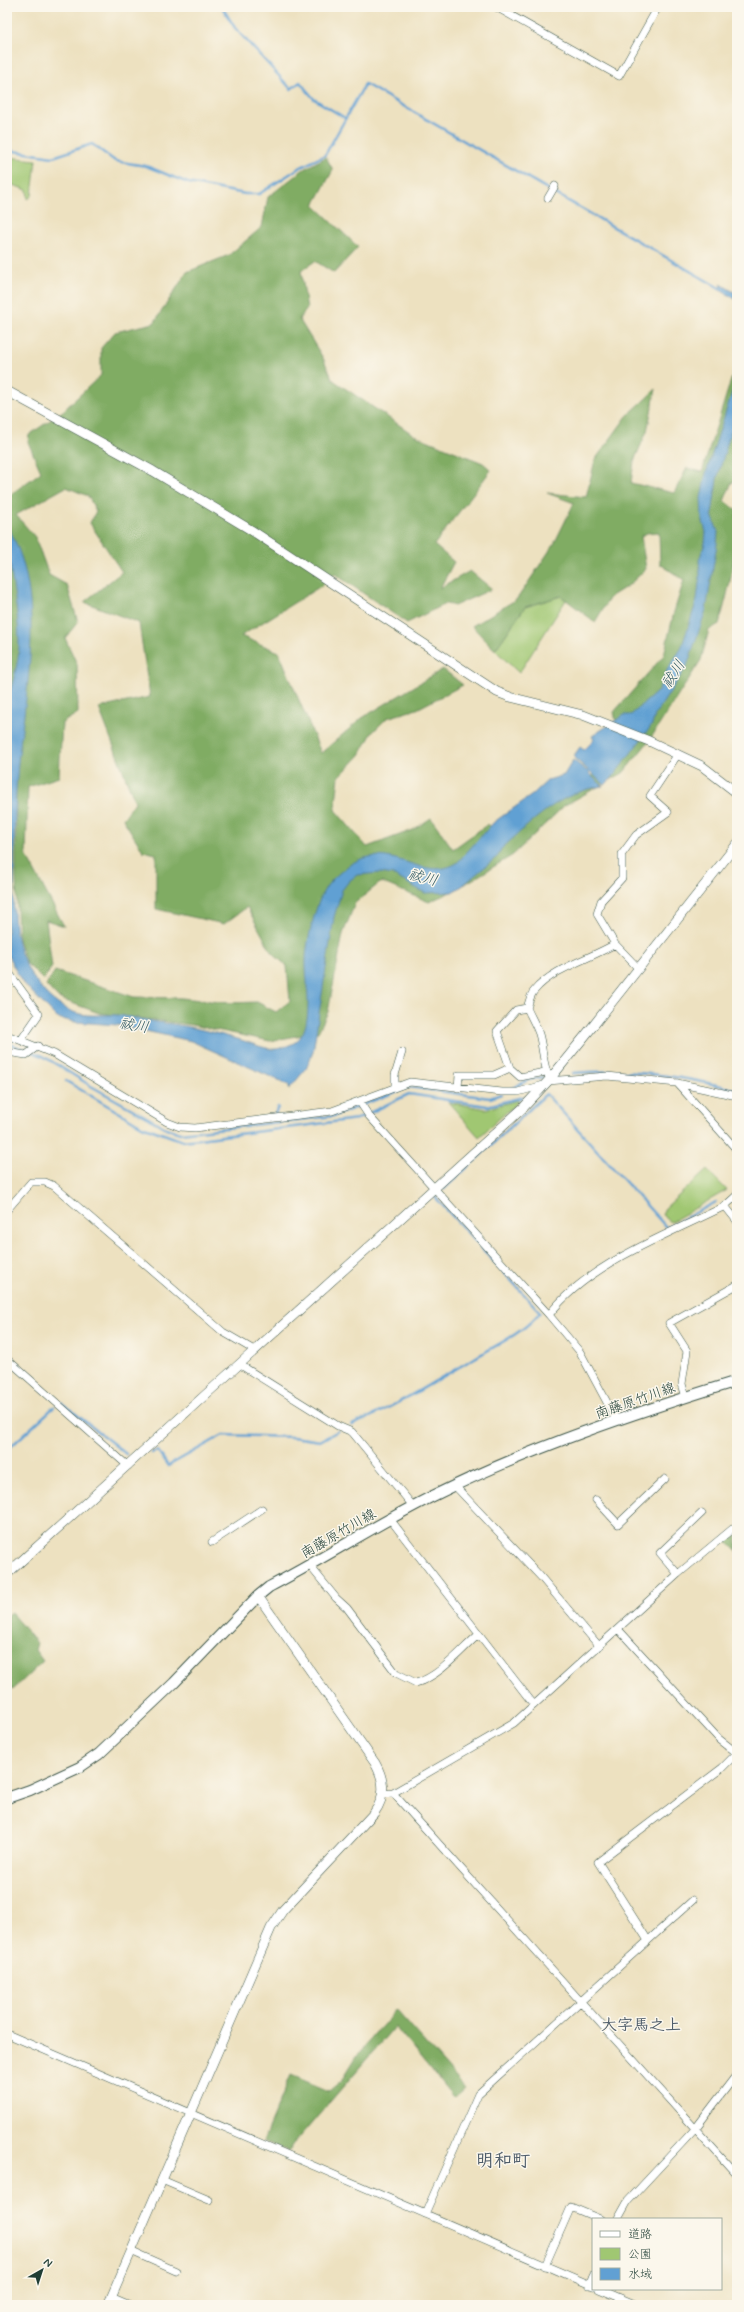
<svg xmlns="http://www.w3.org/2000/svg" width="744" height="2312" font-family="Mynerve,'Klee One',sans-serif">
	<style>
		.green { fill: #a0c772; stroke: #608253 }
		.forest { fill: #80ac64; stroke: #50744c }
		.water { fill: #61a0d3; stroke: #406e84 }
		.lines { fill: none; stroke-linecap: round; stroke-linejoin: round }
		.stream { stroke: #61a0d3; stroke-width: 2.5 }
		.minor-casing { stroke: #3e5649; stroke-width: 8 }
		.tertiary-casing { stroke: #3e5649; stroke-width: 10 }
		.secondary-casing { stroke: #3e5649; stroke-width: 12 }
		.minor { stroke: #fff; stroke-width: 7 }
		.tertiary { stroke: #fff; stroke-width: 9 }
		.secondary { stroke: #fff; stroke-width: 10 }
		.labels { text-anchor: middle; stroke-width: 3; stroke-linejoin: round; paint-order: stroke }
		.street-label { font-size: 14px; fill: #1f3d34; stroke: #fbf7ec }
		.water-label { font-size: 15px; font-style: italic; fill: #335b64; stroke: #fbf7ec }
		.quarter-label { font-size: 16px; font-weight: bold; fill: #505e6b; stroke: #fbf7ec }
		.district-label { font-size: 18px; font-weight: bold; fill: #505e6b; stroke: #fbf7ec }
	</style>
	<rect width="100%" height="100%" fill="#fbf7ec"/>
	<filter id="ink" filterUnits="userSpaceOnUse"><feTurbulence type="fractalNoise" baseFrequency=".025" numOctaves="2"/><feDisplacementMap in="SourceGraphic" scale="8" xChannelSelector="R" yChannelSelector="G"/><feConvolveMatrix kernelMatrix="1 2 1 2 8 2 1 2 1" color-interpolation-filters="sRGB"/></filter>
	<filter id="wash" filterUnits="userSpaceOnUse"><feTurbulence type="fractalNoise" baseFrequency=".012" numOctaves="4" result="noise"/><feDisplacementMap in="SourceGraphic" scale="16" xChannelSelector="R" yChannelSelector="G"/><feGaussianBlur stdDeviation="0.9" result="paint"/><feColorMatrix in="noise" values="0 0 0 0 0 0 0 0 0 0 0 0 0 0 0 0 0 1.4 0 .05"/><feComposite in="paint" operator="in"/></filter>
	<g filter="url(#wash)">
		<rect width="100%" height="100%" fill="#ede1c0"/>
		<path class="green" d="M7,157L36,160L32,196L28,199L27,190L7,183Z
			M561,596L566,600L519,673L495,650L525,607Z
			M517,1100L519,1101L479,1137L448,1102L486,1109Z
			M707,1170L727,1190L671,1222L662,1215L665,1208Z"/>
		<path class="forest" d="M326,157L333,170L314,205L358,247L334,273L315,261L301,271L307,309L299,319L323,358L333,380L414,435L483,463L491,470L434,545L454,562L440,588L470,571L492,589L454,606L447,603L407,623L335,574L321,586L241,636L279,652L321,753L362,718L443,669L463,685L417,709L387,718L372,733L360,755L339,777L335,810L367,847L413,830L431,818L453,849L488,824L504,844L580,779L613,769L622,750L614,712L664,655L674,612L684,580L660,564L659,532L647,533L641,536L646,569L629,585L610,597L595,622L561,596L525,607L495,650L472,626L517,599L554,544L574,503L547,493L586,497L595,460L627,416L656,389L647,431L634,461L631,483L674,493L687,468L702,472L737,361V481L732,482L724,501L737,510C737,552 731,584 719,624L709,630L701,660L649,741L623,773L565,805L513,855L457,889L429,902L381,882L355,903L343,934L328,1012L318,1032L270,1041L192,1025L99,1013L58,998L46,985L55,971L134,997L182,998L229,1003L257,1002L276,1012L290,1001L287,966L272,953L247,907L224,924L156,909V854L143,851L123,819L135,802L99,708L150,697L139,623L84,602L122,572L93,528L90,523L96,511L88,496L66,487L16,515L35,537L49,575L67,585L78,622L65,638L77,664L78,713L62,723L59,777L28,787L26,855L64,926L46,920L52,967L43,980L26,963L18,939L16,878V722L7,713V657L10,624L7,606V497L41,472L28,442L29,435L63,411L101,375V348L115,332L154,323L187,272L229,255L262,227L268,197L304,169Z
			M737,1534V1552L727,1541Z
			M11,1613L37,1643L35,1650L43,1661L13,1690L7,1685V1616Z
			M396,2010L465,2088L454,2098L395,2026L288,2151L263,2141L291,2075L329,2091L342,2080L358,2054Z"/>
		<path class="water" d="M721,284L737,294V300L720,290Z
			M737,377V421L730,434L717,479L712,515L718,532L717,544L706,610L687,666L655,715L652,725L612,778L605,785L590,772L589,774L603,786C559,792 533,821 501,849L498,856L462,886L452,892L425,893L393,875L380,873L357,875L349,881L342,890L334,917L313,1052L306,1069L289,1089V1085L191,1041L118,1025L75,1022L57,1018L22,982L7,954V708C10,687 19,666 19,645C19,604 7,566 7,526C24,553 31,590 31,622C32,669 23,716 18,763C15,798 14,834 14,869C14,895 12,922 19,947C27,973 46,1001 71,1011C85,1018 102,1014 118,1015C133,1017 149,1021 164,1023C190,1026 216,1033 241,1040C251,1043 262,1048 272,1049C277,1050 287,1046 292,1044C317,1032 305,982 306,960C306,943 316,903 325,889C329,882 337,875 343,870C386,833 420,885 457,863L494,822L532,795L548,780L564,775L573,760L587,771L588,770L574,758L575,754L580,747L584,750L594,740L592,736L624,715H631L658,691L668,668L681,649L697,600L700,574L699,560L705,543L706,532L702,518L701,498L706,473Z"/>
		<g class="lines">
			<path class="stream" d="M222,7L235,28L291,89L300,82L314,99L345,118
				M7,150L53,157L92,144L115,161L146,166L188,183L245,194H259L299,168L325,155L365,84L723,290
				M7,1043L43,1056L91,1086L166,1128L180,1133L334,1116L408,1087L490,1098L501,1094
				M573,1073C627,1069 684,1076 737,1090
				M66,1081L142,1126L183,1141L357,1119L409,1094L487,1106L523,1097
				M509,1090L528,1080L543,1077
				M275,1114L278,1107
				M444,1189L546,1094L667,1228L716,1202
				M62,1403L126,1454
				M352,1425C395,1407 433,1382 473,1359C496,1345 524,1333 540,1312L435,1197
				M7,1450L54,1407
				M151,1453L158,1451L168,1466L223,1435L293,1437L320,1441L338,1431"/>
		</g>
	</g>
	<g filter="url(#ink)">
		<g class="lines">
			<g class="minor-casing">
				<path id="minor" d="M496,7L619,76L658,7
					M548,198L555,186
					M638,968L615,944L597,914L601,901L622,878V854L636,835L668,812L650,796L678,754
					M7,970L39,1014L21,1040
					M527,1008L516,1010L497,1031L510,1068L520,1077L545,1072
					M7,1035L54,1054L167,1122L180,1127L195,1128L332,1111L410,1082L502,1092H518L544,1085
					M7,1052L26,1055L38,1046
					M550,1079C543,1068 543,1047 539,1034C536,1025 531,1017 527,1008C529,1003 530,995 534,991C553,968 590,959 615,944
					M548,1081L607,1076L677,1083L737,1096
					M677,1083L737,1150
					M395,1087V1075L402,1052
					M458,1088L459,1075H494L510,1068
					M359,1101L369,1116L549,1315L580,1352L617,1421
					M725,1206L737,1221
					M7,1210L31,1182H45L54,1186L223,1332L254,1350
					M549,1315C588,1263 668,1235 725,1206L737,1195
					M7,1359L128,1466
					M239,1364L338,1426L352,1432L413,1506
					M686,1397L682,1384L687,1351L669,1323L737,1285
					M455,1486L540,1576L599,1646
					M596,1500L618,1524L665,1479
					M390,1519L534,1705
					M212,1542L262,1509
					M310,1566L336,1598L347,1608L396,1673L416,1683C440,1676 460,1651 478,1635
					M678,1574L660,1553L702,1513
					M618,1629L719,1739L737,1753
					M393,1793L737,2175
					M383,1794L393,1793L514,1723L678,1574L737,1525
					M647,1939L598,1862L722,1768L737,1753
					M7,2034L593,2286
					M162,2180L209,2200
					M425,2214L478,2094L693,1900
					M618,2219L628,2201L695,2129L737,2074
					M131,2251L176,2271
					M545,2266L571,2207L600,2219
					M589,2285L593,2275
					M599,2289L637,2305
					M111,2297L130,2305"/>
			</g>
			<g class="tertiary-casing">
				<path id="tertiary" d="M7,391L153,471L251,530L497,692L510,697L583,715L649,741L702,766L737,793
					M7,1574L523,1108L550,1079L593,1026L737,844
					M108,2305L271,1928L283,1910L374,1813C386,1796 385,1781 375,1763L258,1596"/>
			</g>
			<g class="secondary-casing">
				<path id="secondary" d="M7,1798L30,1790L80,1767L99,1754L174,1683L258,1596L269,1587C325,1558 378,1523 435,1495C532,1447 634,1413 737,1381"/>
			</g>
			<use href="#minor" class="minor"/>
			<use href="#tertiary" class="tertiary"/>
			<use href="#secondary" class="secondary"/>
		</g>
	</g>
	<g class="labels">
		<g class="street-label">
			<text transform="translate(635 1400) rotate(-19)" y="5">南藤原竹川線</text>
			<text transform="translate(338 1533) rotate(-30)" y="5">南藤原竹川線</text>
		</g>
		<g class="water-label">
			<text transform="translate(673 674) rotate(-57)" y="5">祓川</text>
			<text transform="translate(423 877) rotate(15)" y="5">祓川</text>
			<text transform="translate(134 1025) rotate(9)" y="5">祓川</text>
		</g>
		<g class="quarter-label">
			<text x="641" y="2030">大字馬之上</text>
		</g>
		<g class="district-label">
			<text x="503" y="2166">明和町</text>
		</g>
	</g>
	<rect width="744" height="2312" fill="none" stroke="#fbf7ec" stroke-width="24"/>
	<rect x="592" y="2218" width="130" height="72" fill="#fbf7ec" stroke="#a3ada2"/>
	<rect x="600" y="2231" width="20" height="6" fill="#ffffff" stroke="#a3ada2"/>
	<text x="628" y="2238" font-size="12" fill="#1f3d34">道路</text>
	<rect x="600" y="2248" width="20" height="12" fill="#a0c772" stroke="#a3ada2"/>
	<text x="628" y="2258" font-size="12" fill="#1f3d34">公園</text>
	<rect x="600" y="2268" width="20" height="12" fill="#61a0d3" stroke="#a3ada2"/>
	<text x="628" y="2278" font-size="12" fill="#1f3d34">水域</text>
	<g transform="translate(42 2270) rotate(39)" stroke="#fbf7ec" stroke-width="3" paint-order="stroke">
	<path d="M0-3L7 15L0 10L-7 15Z" fill="#1f3d34"/>
	<text y="-6" font-size="11" font-weight="bold" text-anchor="middle" fill="#1f3d34">N</text>
	</g>
</svg>
